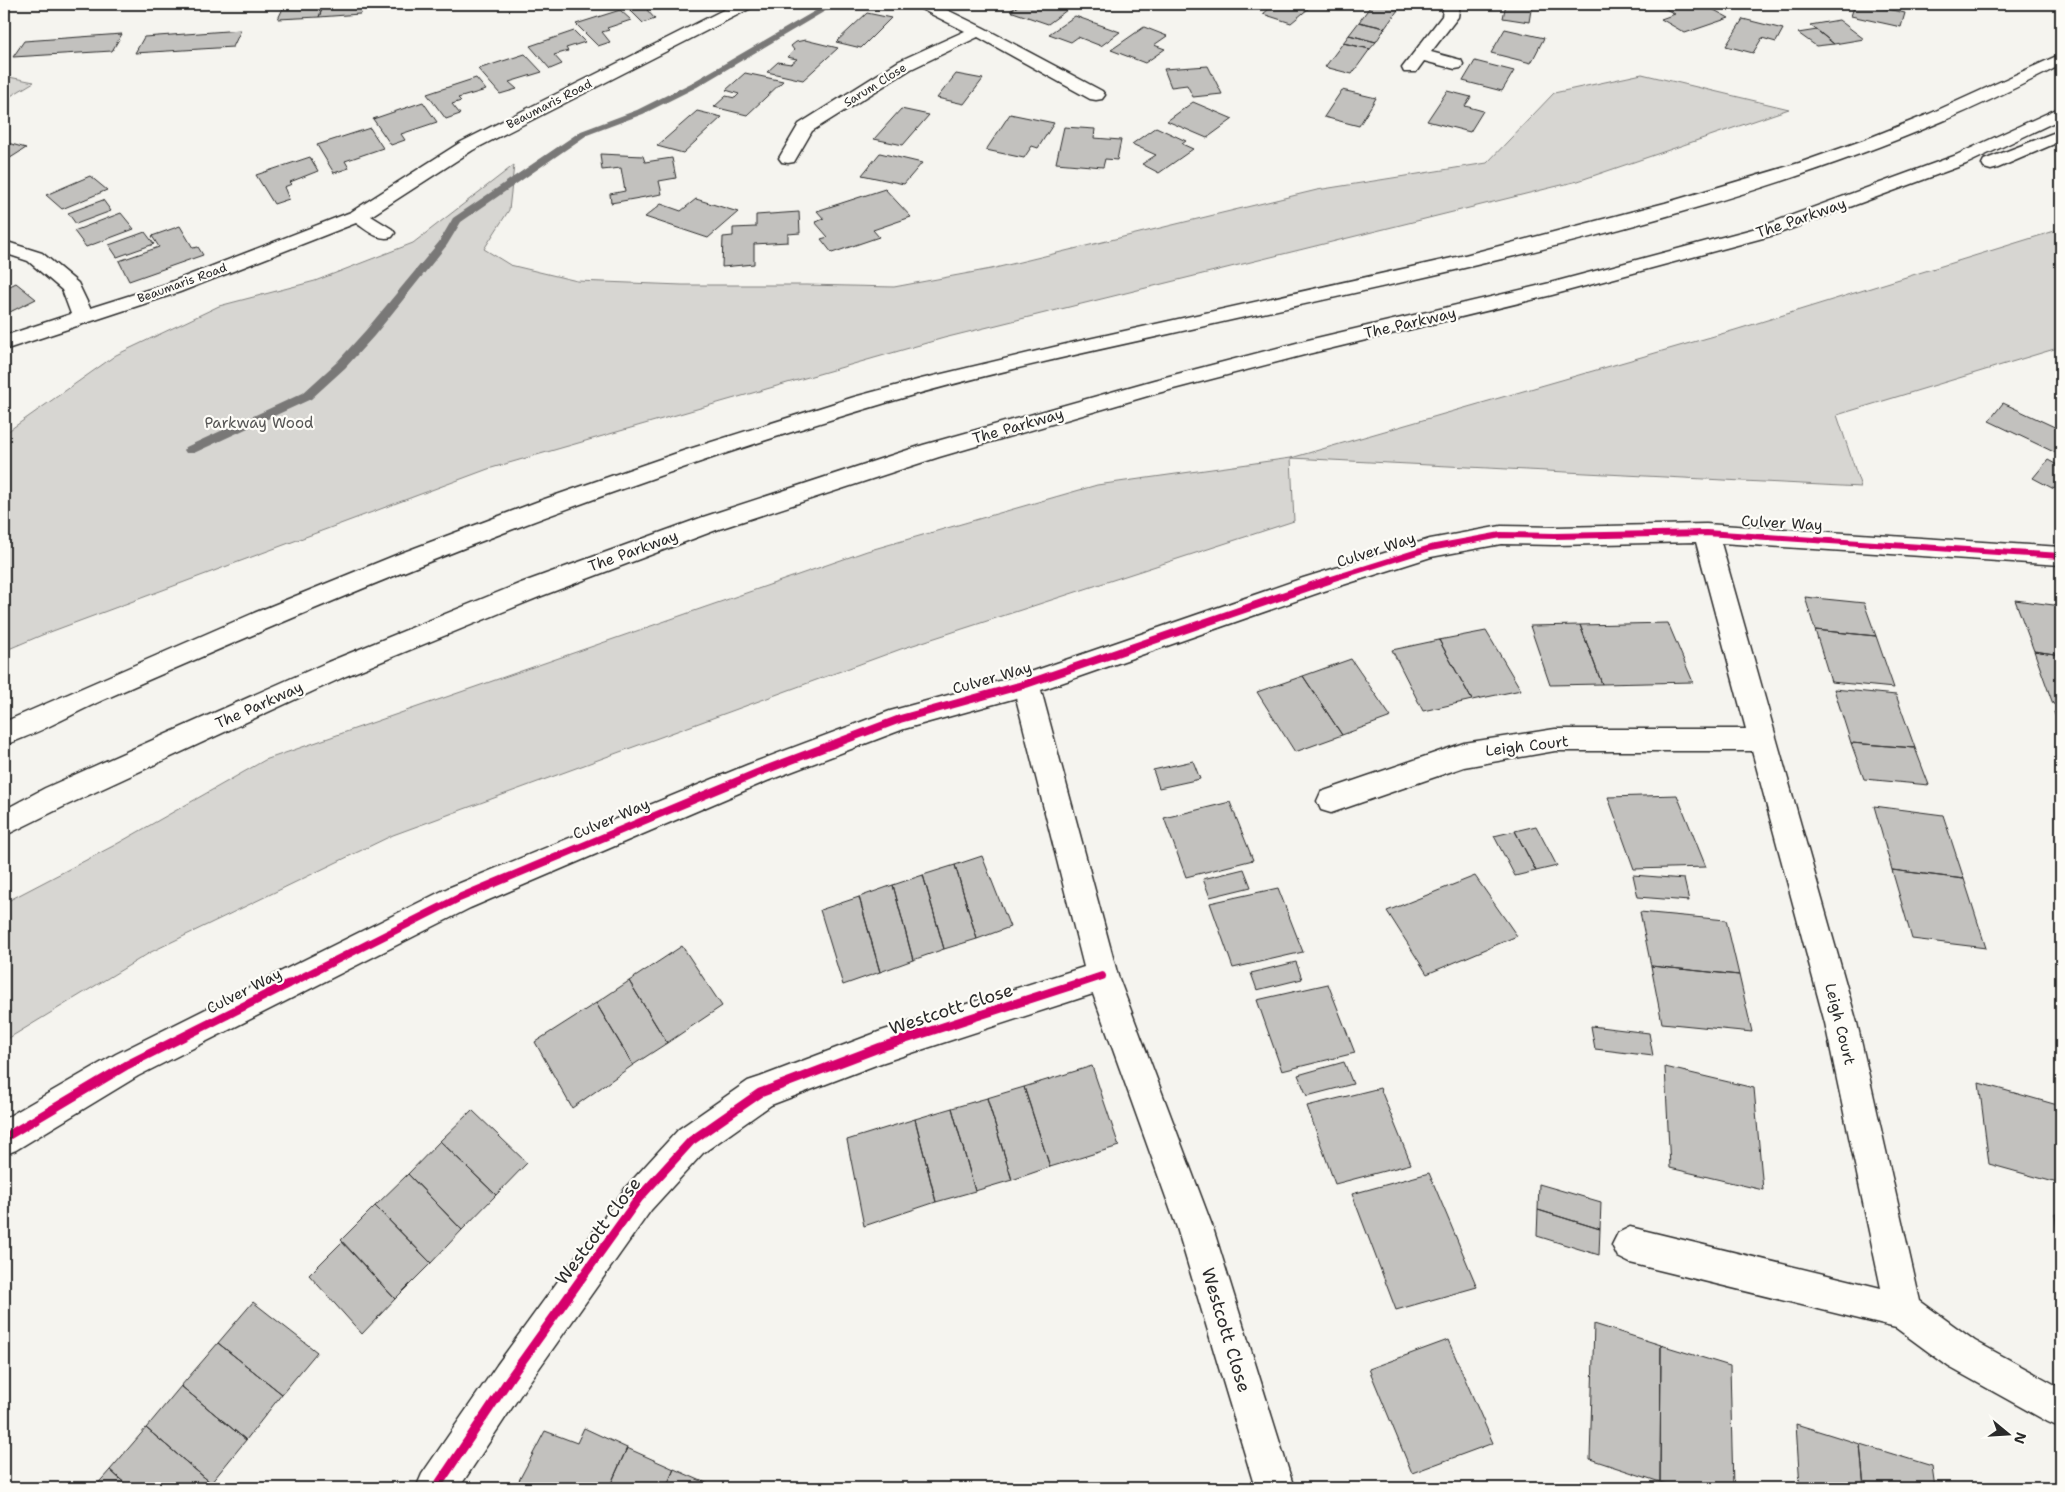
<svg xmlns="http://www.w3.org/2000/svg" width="2065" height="1492" font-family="'Shantell Sans',sans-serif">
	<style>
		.green { fill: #d7d6d2; stroke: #81807e }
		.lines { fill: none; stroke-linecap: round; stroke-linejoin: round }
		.stream { fill: #797877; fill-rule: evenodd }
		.building { fill: #c2c1be; stroke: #2b2b2b }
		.minor-casing { stroke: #2b2b2b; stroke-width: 3 }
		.trunk-casing { stroke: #2b2b2b; stroke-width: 3 }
		.minor { fill: #fdfcf7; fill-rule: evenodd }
		.trunk { fill: #fdfcf7; fill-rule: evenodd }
		.cycleway-far2-casing { stroke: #fdfcf7; stroke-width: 9 }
		.cycleway-far1-casing { stroke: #fdfcf7; stroke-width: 11 }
		.cycleway-casing { stroke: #fdfcf7; stroke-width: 12 }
		.cycleway-far2 { stroke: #d6006c; stroke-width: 6 }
		.cycleway-far1 { stroke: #d6006c; stroke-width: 8 }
		.cycleway { stroke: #d6006c; stroke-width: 9 }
		.labels { text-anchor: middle; stroke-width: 4.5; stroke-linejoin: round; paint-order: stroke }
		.far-street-label { font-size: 12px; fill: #2b2b2b; stroke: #fdfcf7 }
		.street-label { font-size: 15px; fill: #2b2b2b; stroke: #fdfcf7 }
		.park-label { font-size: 15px; fill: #565655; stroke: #fdfcf7 }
		.near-street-label { font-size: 18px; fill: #2b2b2b; stroke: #fdfcf7 }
	</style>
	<rect width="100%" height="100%" fill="#f5f4ef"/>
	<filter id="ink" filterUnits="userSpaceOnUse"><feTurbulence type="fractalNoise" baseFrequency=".02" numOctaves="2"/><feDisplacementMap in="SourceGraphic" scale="10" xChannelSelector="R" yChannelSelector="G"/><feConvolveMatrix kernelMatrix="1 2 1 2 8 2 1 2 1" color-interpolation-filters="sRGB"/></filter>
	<g filter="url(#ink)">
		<path class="green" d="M1642,74L1789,109L1578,181L944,338L488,469L42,635L4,651V434L116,355L219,306L315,281L413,243L514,165L509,210L484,249L510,265L577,281L682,285H806L894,287L991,269L1317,190L1487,163L1554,93Z
			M4,76L34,82L4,100Z
			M2061,229V347L1837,415L1861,487L1291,458L1294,521L901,649L393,835L151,952L4,1041V903L115,845L265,760L867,551L1097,485L1291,458L1735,330Z"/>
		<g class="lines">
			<path class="stream" d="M827,4H837L697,87L643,114L587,135L461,222L447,245L374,336L345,368L311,399L194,453H186L184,450L186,447L303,393L337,362L366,330L439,242L453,218L581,131L637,110L691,83Z"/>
		</g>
		<path class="building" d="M285,4H324L319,17L278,19Z
			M324,4H363L360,14L319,17Z
			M379,4H420V5L379,10Z
			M624,4H659L647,10L655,19L643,23Z
			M1021,4H1061L1071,7L1048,24L1010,11Z
			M1275,4H1314L1291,23L1263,14Z
			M1372,4H1386L1400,7L1385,28L1359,22Z
			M1506,4H1532L1529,22L1503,18Z
			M1677,4H1703L1729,18L1685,33L1661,19L1675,14L1664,8Z
			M1855,4H1866L1905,13L1901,27L1851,16Z
			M620,10L631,20L607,28L609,30L602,32L610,42L598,46L576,24Z
			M867,13L891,18L861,48L836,42Z
			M1075,16L1120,32L1101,46L1078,37L1071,42L1049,34Z
			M1743,19L1783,29L1776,42L1762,38L1753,53L1726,46Z
			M1839,20L1864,39L1834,44L1810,25Z
			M1359,22L1385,28L1376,42L1349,35Z
			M1144,27L1167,36L1154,45L1165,49L1145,63L1111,50Z
			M1505,29L1544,38L1531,63L1491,53Z
			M241,30L233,47L135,53L144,37Z
			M1817,30L1834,44L1816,46L1798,33Z
			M574,31L585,42L566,48L568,51L554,55L562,64L550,69L530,46Z
			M122,34L112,51L13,57L24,41Z
			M1349,35L1376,42L1370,49L1343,43Z
			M805,40L838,48L803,80L767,72L778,62L791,64L797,59L787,57L794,50L791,46L796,42Z
			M1343,43L1370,49L1352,74L1325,67Z
			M525,54L542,72L509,82L517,89L500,94L478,69Z
			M1475,61L1514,71L1502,91L1463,81Z
			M1208,66L1222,94L1193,97L1187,85L1171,87L1164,69Z
			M745,73L783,81L747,115L714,107L726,96L735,98L739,94L726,90Z
			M956,74L983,79L964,104L937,98Z
			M476,78L486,90L458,98L461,101L452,104L460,114L446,119L427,94Z
			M1342,90L1376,98L1359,126L1324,117Z
			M1447,91L1471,97L1465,106L1483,111L1470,132L1427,121Z
			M423,102L437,122L401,134L405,140L391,145L373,119Z
			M1193,102L1233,119L1207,138L1167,121Z
			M901,109L929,115L903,145L874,139Z
			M697,111L722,117L683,153L657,146Z
			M1010,114L1054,123L1038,148L1032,146L1024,158L986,150Z
			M1064,127L1095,129L1094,138L1121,140L1117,160L1105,159L1103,167L1056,163Z
			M1156,127L1186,141L1182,144L1193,149L1159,173L1142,164L1156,155L1132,144Z
			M370,128L383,148L345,161L349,168L334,173L317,145Z
			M4,142L26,148L4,162Z
			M880,153L922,163L904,184L862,175Z
			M600,154L643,156L645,162L672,158L676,178L659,181L662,194L611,203L610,194L625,191L621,168L602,170Z
			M310,157L318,171L290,182L292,184L284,187L289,199L274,204L256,175Z
			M90,176L107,190L62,209L46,195Z
			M885,189L911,217L873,230L879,237L832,253L821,239L828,237L815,222L824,219L817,211Z
			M696,199L738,212L708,238L645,217L661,204L681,211Z
			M103,200L111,211L76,224L68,213Z
			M799,212L800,233L788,234V242L754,244V264L722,267L723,237L733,236V228L756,227V215Z
			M121,213L134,229L86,247L74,231Z
			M180,226L193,248L198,247L203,255L129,281L119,261L159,247L152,236Z
			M145,232L154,244L117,257L109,245Z
			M16,283L36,299L4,315V289Z
			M2003,403L2061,430V450L2058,454L1989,421Z
			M2048,460L2061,467V479L2054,489L2033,478Z
			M1805,597L1864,603L1876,636L1815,630Z
			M2015,600L2061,606V655L2034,651Z
			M1668,623L1693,682L1602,684L1580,625Z
			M1580,625L1602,684L1550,685L1530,626Z
			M1815,630L1876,636L1894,688L1831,682Z
			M1486,631L1521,690L1472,700L1439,640Z
			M1439,640L1472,700L1423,711L1392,650Z
			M2034,651L2061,655V705L2053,704Z
			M1351,659L1391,717L1342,735L1303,676Z
			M1303,676L1342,735L1295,752L1257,692Z
			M1834,689L1896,695L1915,748L1851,743Z
			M2054,712L2061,713V731Z
			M1851,743L1915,748L1929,785L1864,779Z
			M1193,761L1200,779L1159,788L1153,770Z
			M1677,795L1706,867L1634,869L1608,797Z
			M1230,802L1253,860L1186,877L1164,818Z
			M1874,806L1943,815L1964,879L1892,870Z
			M1536,826L1557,866L1536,871L1515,831Z
			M1515,831L1536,871L1515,876L1494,836Z
			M982,856L1010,927L977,939L955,865Z
			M955,865L977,939L944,949L923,875Z
			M1244,869L1251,887L1210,897L1203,879Z
			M1892,870L1964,879L1986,948L1912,939Z
			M923,875L944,949L913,960L893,885Z
			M1633,875L1684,879L1689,901L1638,897Z
			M1475,876L1517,936L1427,974L1387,911Z
			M893,885L913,960L880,972L859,897Z
			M1278,888L1303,952L1233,968L1210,903Z
			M859,897L880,972L843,985L820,910Z
			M1640,912L1726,920L1739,975L1651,966Z
			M682,946L722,1006L667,1043L629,981Z
			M1296,962L1302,979L1257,990L1251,973Z
			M1651,966L1739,975L1752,1032L1662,1023Z
			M629,981L667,1043L633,1065L596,1003Z
			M1328,984L1355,1053L1282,1071L1257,1000Z
			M596,1003L633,1065L572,1108L535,1042Z
			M1591,1026L1649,1033L1653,1056L1595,1049Z
			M1344,1062L1353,1084L1307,1096L1298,1075Z
			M1092,1066L1119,1146L1050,1167L1024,1087Z
			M1665,1067L1754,1088L1763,1190L1670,1168Z
			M1979,1083L2061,1106V1184L1989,1164Z
			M1024,1087L1050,1167L1012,1180L987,1098Z
			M1380,1088L1411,1164L1335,1184L1307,1106Z
			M987,1098L1012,1180L975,1191L952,1108Z
			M952,1108L975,1191L936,1202L915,1119Z
			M472,1110L527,1163L496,1195L440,1141Z
			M915,1119L936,1202L864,1226L847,1140Z
			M440,1141L496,1195L462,1230L408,1174Z
			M1429,1173L1477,1287L1396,1310L1352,1194Z
			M408,1174L462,1230L431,1263L375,1206Z
			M1539,1184L1601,1202L1600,1229L1538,1210Z
			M375,1206L431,1263L395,1299L341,1240Z
			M1538,1210L1600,1229L1599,1255L1537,1236Z
			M2055,1213L2061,1215V1267L2060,1266Z
			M342,1242L395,1299L362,1334L309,1275Z
			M253,1302L317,1352L282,1394L218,1343Z
			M1594,1324L1661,1345L1660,1482L1590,1459Z
			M1448,1340L1493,1443L1412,1473L1369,1369Z
			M218,1343L282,1394L246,1440L181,1386Z
			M1661,1345L1730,1366L1733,1488H1679L1660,1482Z
			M181,1386L246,1440L211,1483L146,1428Z
			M1796,1424L1860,1444L1864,1488H1800Z
			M146,1428L211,1483L207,1488H130L110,1470Z
			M584,1428L627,1448L609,1488H515L545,1431L577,1443Z
			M1860,1444L1932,1466L1935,1488H1864Z
			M627,1448L674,1469L666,1488H609Z
			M674,1469L715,1487L714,1488H666Z
			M110,1470L130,1488H94Z"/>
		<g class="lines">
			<g class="minor-casing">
				<path id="minor" d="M735,4H755L753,7L473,150L371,216L392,229L395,233L392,237C378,241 368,231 356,223L180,292L4,350V336L71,314L62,290L28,261L4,253V241L42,253L78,283L90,308L166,284L351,212L461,142Z
					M915,4H935L984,28L1102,91L1105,95L1102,99L1096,100L1090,99L978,37L911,69L812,131L794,162L788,163L782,162L779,158L799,124L899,61L965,31L917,7Z
					M1444,4H1460L1458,17L1431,52L1461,60L1463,64L1461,68L1455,69L1424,61L1416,72H1404L1402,68L1442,16Z
					M1706,524L2061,547V565L1721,543L1857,1023L1920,1301L1975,1341L2061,1388V1428L2048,1422L1949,1367L1896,1328L1630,1263L1618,1257L1612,1245L1618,1233L1630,1227L1881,1288L1825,1023L1752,751H1555L1464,767L1331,813L1321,810L1317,801L1321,792L1464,743L1555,729H1746L1696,542L1555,545L1501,544L1431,557L1321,592L1041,690L1118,976L1213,1228L1294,1488H1255L1177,1228L1093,994L881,1063L771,1105L703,1153L651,1210L523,1391L459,1488H416L422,1474L497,1365L627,1186L679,1129L748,1081L760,1077L881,1031L1084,967L1016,698L904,729L767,781L470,908L138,1076L16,1150L4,1155V1119L116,1054L448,888L747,765L890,711L1025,674L1303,578L1430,539L1501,526L1555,527Z"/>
			</g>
			<g class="trunk-casing">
				<path id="trunk" d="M2061,54V65C2022,85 1983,104 1943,121C1707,221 1446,272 1196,328C1094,351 990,372 889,402C693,460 501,530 314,609C243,639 173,669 103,700C70,715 38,734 4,745V722L254,613L396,555L539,501L683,451L854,397L921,379L1075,342L1461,256L1665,203L1799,163L1864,140L1929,114Z
					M2061,107V119L1966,164L1774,235L1552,295L1308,354L1158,393L939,457L719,529L539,597L346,676L65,806L4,836V810L45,788L328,662L521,583L703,517L923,445L1154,380L1308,340L1550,283L1760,227L1954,156Z
					M2061,130V141L1998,168L1991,170L1984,168L1982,164L1984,160Z"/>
			</g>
			<use href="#minor" class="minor"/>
			<use href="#trunk" class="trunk"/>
			<g class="cycleway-far2-casing">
				<path id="cycleway-far2" d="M1325,581L1430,548L1501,535L1555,536L1706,533L2061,556"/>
			</g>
			<g class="cycleway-far1-casing">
				<path id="cycleway-far1" d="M285,986L459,898L757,773L900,719L1026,684L1329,580
					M1072,986L1102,976"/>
			</g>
			<g class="cycleway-casing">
				<path id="cycleway" d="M4,1138L127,1065L288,984
					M436,1488L510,1378L639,1198L691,1141L760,1093L881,1047L1076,984"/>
			</g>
			<use href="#cycleway-far2" class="cycleway-far2"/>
			<use href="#cycleway-far1" class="cycleway-far1"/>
			<use href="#cycleway" class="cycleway"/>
		</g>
	</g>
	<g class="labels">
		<g class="far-street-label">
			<text transform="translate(875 85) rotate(-32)" y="4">Sarum Close</text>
			<text transform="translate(549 104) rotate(-27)" y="4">Beaumaris Road</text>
			<text transform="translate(182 283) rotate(-20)" y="4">Beaumaris Road</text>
		</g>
		<g class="street-label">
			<text transform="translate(1801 218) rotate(-19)" y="5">The Parkway</text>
			<text transform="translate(1410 323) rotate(-13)" y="5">The Parkway</text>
			<text transform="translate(1018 426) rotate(-16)" y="5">The Parkway</text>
			<text transform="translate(1782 523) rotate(3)" y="5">Culver Way</text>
			<text transform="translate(1376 550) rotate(-18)" y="5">Culver Way</text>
			<text transform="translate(633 551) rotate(-20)" y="5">The Parkway</text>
			<text transform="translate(992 678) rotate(-16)" y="5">Culver Way</text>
			<text transform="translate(259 705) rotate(-24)" y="5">The Parkway</text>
			<text transform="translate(1527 746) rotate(-7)" y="5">Leigh Court</text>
			<text transform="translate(611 819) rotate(-23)" y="5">Culver Way</text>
			<text transform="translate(244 991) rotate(-27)" y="5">Culver Way</text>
			<text transform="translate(1840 1024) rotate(76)" y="5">Leigh Court</text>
		</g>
		<g class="park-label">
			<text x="259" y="428">Parkway Wood</text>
		</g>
		<g class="near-street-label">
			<text transform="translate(951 1009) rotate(-18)" y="6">Westcott Close</text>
			<text transform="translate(598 1231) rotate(-53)" y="6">Westcott Close</text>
			<text transform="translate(1226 1330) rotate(73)" y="6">Westcott Close</text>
		</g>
	</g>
	<rect width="2065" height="1492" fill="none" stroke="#fdfcf7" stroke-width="20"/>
	<rect x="10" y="10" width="2045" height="1472" fill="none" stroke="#2b2b2b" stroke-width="2" filter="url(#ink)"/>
	<g transform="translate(2008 1434) rotate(108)" stroke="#fdfcf7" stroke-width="4" paint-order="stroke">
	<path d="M0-4L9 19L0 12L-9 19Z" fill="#2b2b2b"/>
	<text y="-8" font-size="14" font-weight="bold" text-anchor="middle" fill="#2b2b2b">N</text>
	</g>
</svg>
